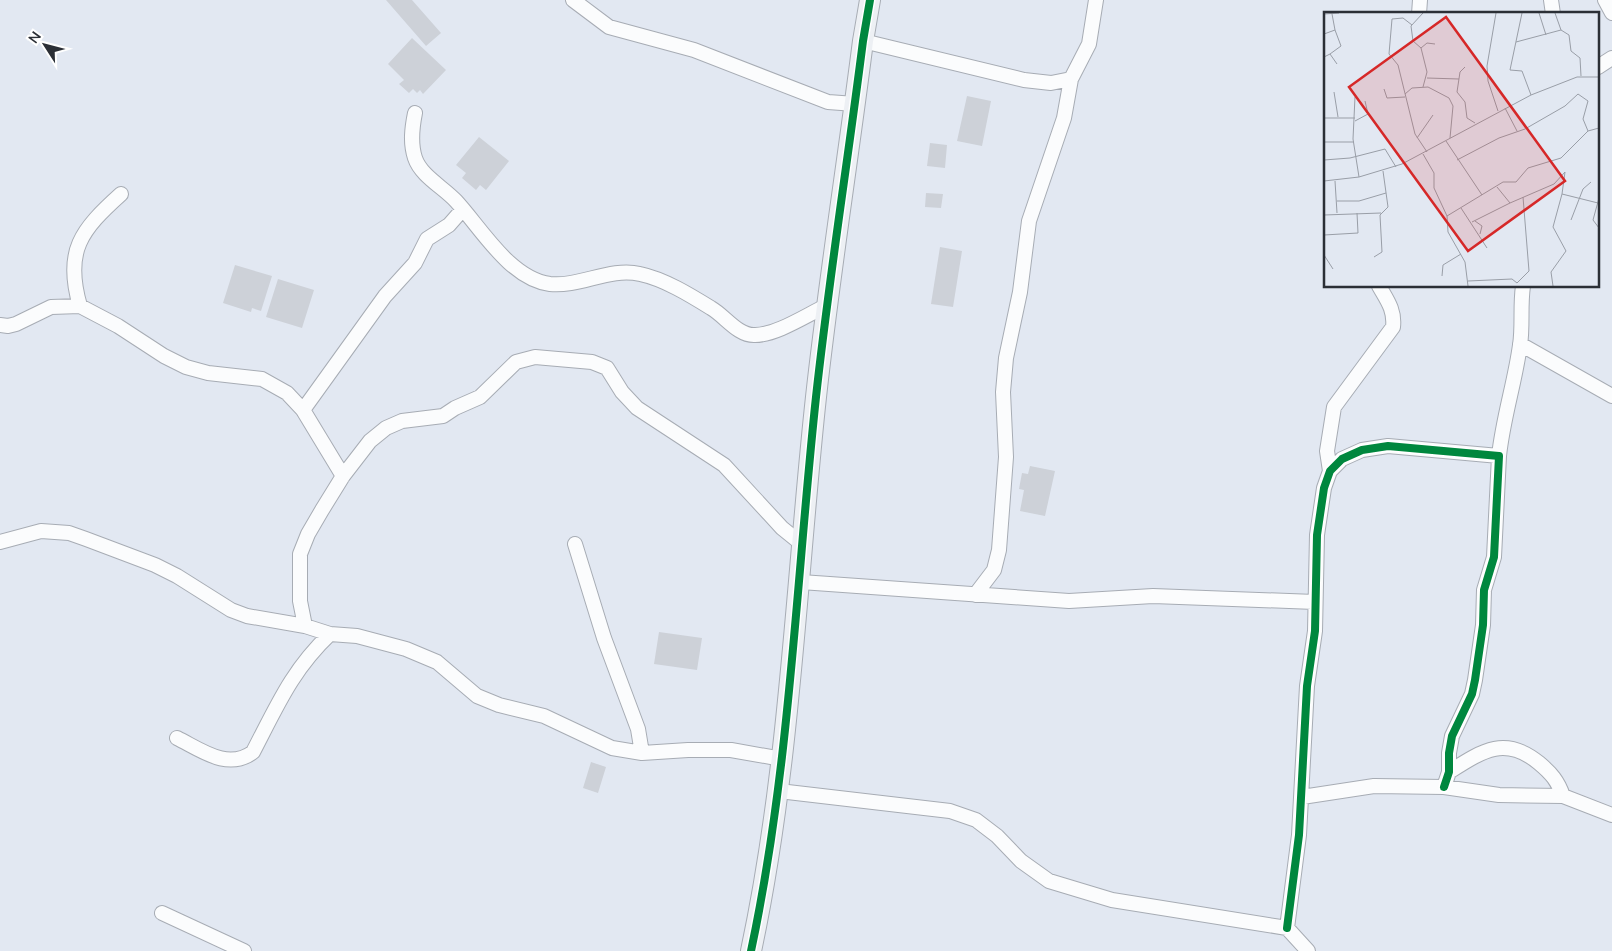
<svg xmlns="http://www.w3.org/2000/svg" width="1612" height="951" font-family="Mulish,sans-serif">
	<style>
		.building { fill: #cdd1d8 }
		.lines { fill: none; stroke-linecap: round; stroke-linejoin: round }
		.street-casing { stroke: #a7acb4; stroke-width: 16 }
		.secondary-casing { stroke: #a7acb4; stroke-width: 22 }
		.street { stroke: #fbfcfd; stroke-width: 14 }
		.secondary { stroke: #edf0f4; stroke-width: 20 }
		.cycleway-casing { stroke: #fff; stroke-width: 11 }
		.cycleway { stroke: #00873e; stroke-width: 8 }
		.inset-road { fill: none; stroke: #999ea7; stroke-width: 1 }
		.view { fill: #d62828; fill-opacity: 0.15; stroke: #d62828; stroke-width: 2.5 }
		.inset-edge { fill: none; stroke: #2b2f36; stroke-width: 2.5 }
	</style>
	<rect width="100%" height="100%" fill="#e2e8f2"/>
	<path class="building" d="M386,0H412L441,33L426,46Z
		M412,38L446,70L423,94L420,90L417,93L413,89L409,93L399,84L404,80L388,64Z
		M967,96L991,101L982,146L957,141Z
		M479,137L509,161L486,190L480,185L476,190L462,178L466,173L456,165Z
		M930,143L947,145L945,168L927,166Z
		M926,193L943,194L941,208L925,207Z
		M940,247L962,251L953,307L931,304Z
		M235,265L272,276L261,311L252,308L251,312L223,303Z
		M278,279L314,290L302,328L266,317Z
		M1030,466L1055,471L1045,516L1020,511L1024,490L1019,489L1022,473L1028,474Z
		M659,632L702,638L697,670L654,664Z
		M591,762L606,767L598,793L583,788Z"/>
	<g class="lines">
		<g class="street-casing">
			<path id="street" d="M573,0L609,27L694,50L828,102L855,104
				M1551,0L1553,14
				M1605,0L1612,13
				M1419,14L1420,0
				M863,41L1024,80L1051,83L1071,79
				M1598,67L1612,58
				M415,113C412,128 410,143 415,158C421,176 443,187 456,201C481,228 510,279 550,284C580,287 610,267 640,274C664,279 690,295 711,308C725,316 738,336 755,335C777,335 808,314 828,305
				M80,306C64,251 81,230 121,194
				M0,325L8,326L16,324L51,307L80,306L118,326L164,356L186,367L208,373L262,379L287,393L303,410L343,476
				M1520,344L1612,396
				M303,410L385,296L415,263L427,239L449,225L463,209
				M1499,456C1503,418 1515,382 1520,345C1523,326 1520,306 1523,286
				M1330,471L1327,451L1334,407L1393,327C1395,310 1387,300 1379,286
				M0,542L41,531L69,533L86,539L155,565L177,576L231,610L247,616L305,626L330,634L357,636L406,649L437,662L477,696L499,705L544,716L612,748L642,753L688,750H731L782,759
				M575,544L604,638L638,729L642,753
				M801,582L1069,601L1153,596L1315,602
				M975,595L994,570L999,550L1006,457L1003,392L1006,358L1020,292L1029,221L1064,118L1071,79L1089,44L1096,0
				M305,626L300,601V554L308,534L322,510L343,476L370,441L386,428L402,421L443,416L455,408L480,397L516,362L535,357L592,362L607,368L622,392L637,408L724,465L782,528L803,545
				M177,738C201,750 228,771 253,752C277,706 292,670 330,634
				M1449,772C1482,751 1505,735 1539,763C1551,773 1558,781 1563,796
				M779,791L950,811L976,820L997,836L1021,861L1049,881L1112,900L1287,928L1308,951
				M1302,797L1374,786L1444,787L1499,795L1563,796L1612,815
				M162,913L244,951
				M1287,928L1299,835L1307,686L1315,631L1317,535L1324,488L1330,471L1342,459L1362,450L1388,446L1499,456L1494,557L1484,590L1483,625L1475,680L1472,694L1452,736L1449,753V772L1444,787"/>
		</g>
		<g class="secondary-casing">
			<path id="secondary" d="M751,951C790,768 796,582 816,397C829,278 848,160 863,41L870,0"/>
		</g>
		<use href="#street" class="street"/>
		<use href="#secondary" class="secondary"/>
		<g class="cycleway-casing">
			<path id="cycleway" d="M1287,928L1299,835L1307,686L1315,631L1317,535L1324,488L1330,471L1342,459L1362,450L1388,446L1499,456L1494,557L1484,590L1483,625L1475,680L1472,694L1452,736L1449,753V772L1444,787
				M751,951C790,768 796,582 816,397C829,278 848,160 863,41L870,0"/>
		</g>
		<use href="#cycleway" class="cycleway"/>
	</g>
	<g transform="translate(1324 12)">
		<rect width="275" height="275" fill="#e2e8f2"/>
		<path class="inset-road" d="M99,1L87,14L89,29L97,36L103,60L99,75M172,1L163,54L164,69L174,99M198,1L186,58L198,59L207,83M215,1L222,23M231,1L237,18M0,2L15,1M88,13L79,6L68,7L65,42L74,53L91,122L103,140M0,22L11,18L8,2M192,30L237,18L245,23L247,39L256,46L257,64M97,36L103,31L111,32M6,42L17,34L11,18M0,45L6,42L13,52M141,55L136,60L133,80L141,90L143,106L151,111M103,66L135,67M60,77L63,86L81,85M10,80L14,105M81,82L88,76L104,75L125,86L129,94L126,126M31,85L29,127L35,165M181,96L193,119M0,106H31M31,109L44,102L41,89M93,126L109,103M122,129L158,183M0,130H30M99,142L110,161V176L123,204L124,220L141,250L144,274M0,148L26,146L61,137L72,155M133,148L175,126L201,117L241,94L254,82L264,89L259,107L264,119M0,169L35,165L78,152L207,83L253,65H275M11,169L13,201M275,186L269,208L275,216M13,189H35L62,181M186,191L230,172L241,160L238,182L274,191M137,196L163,236M0,203L57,201M123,204L179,170H192L204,156L237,146L264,119L275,116M247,208L259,177L267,170M151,209L158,214L156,222M148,210L186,191L173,175M0,223L34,221L33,201M0,243L9,257M50,245L58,240L56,203L64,195L59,159M118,264L119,253L137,242M144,269L188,267L193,271M193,271L205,259L199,185M229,274L227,260L242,239L229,215L238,182"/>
		<path class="view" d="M122,5L241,169L144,239L25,75Z"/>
		<rect width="275" height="275" class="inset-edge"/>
	</g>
	<g transform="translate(45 45) rotate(306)" stroke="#ffffff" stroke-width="4" paint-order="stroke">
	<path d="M0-4L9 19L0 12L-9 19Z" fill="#2b2f36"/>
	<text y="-8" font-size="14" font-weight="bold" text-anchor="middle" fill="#2b2f36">N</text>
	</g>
</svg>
